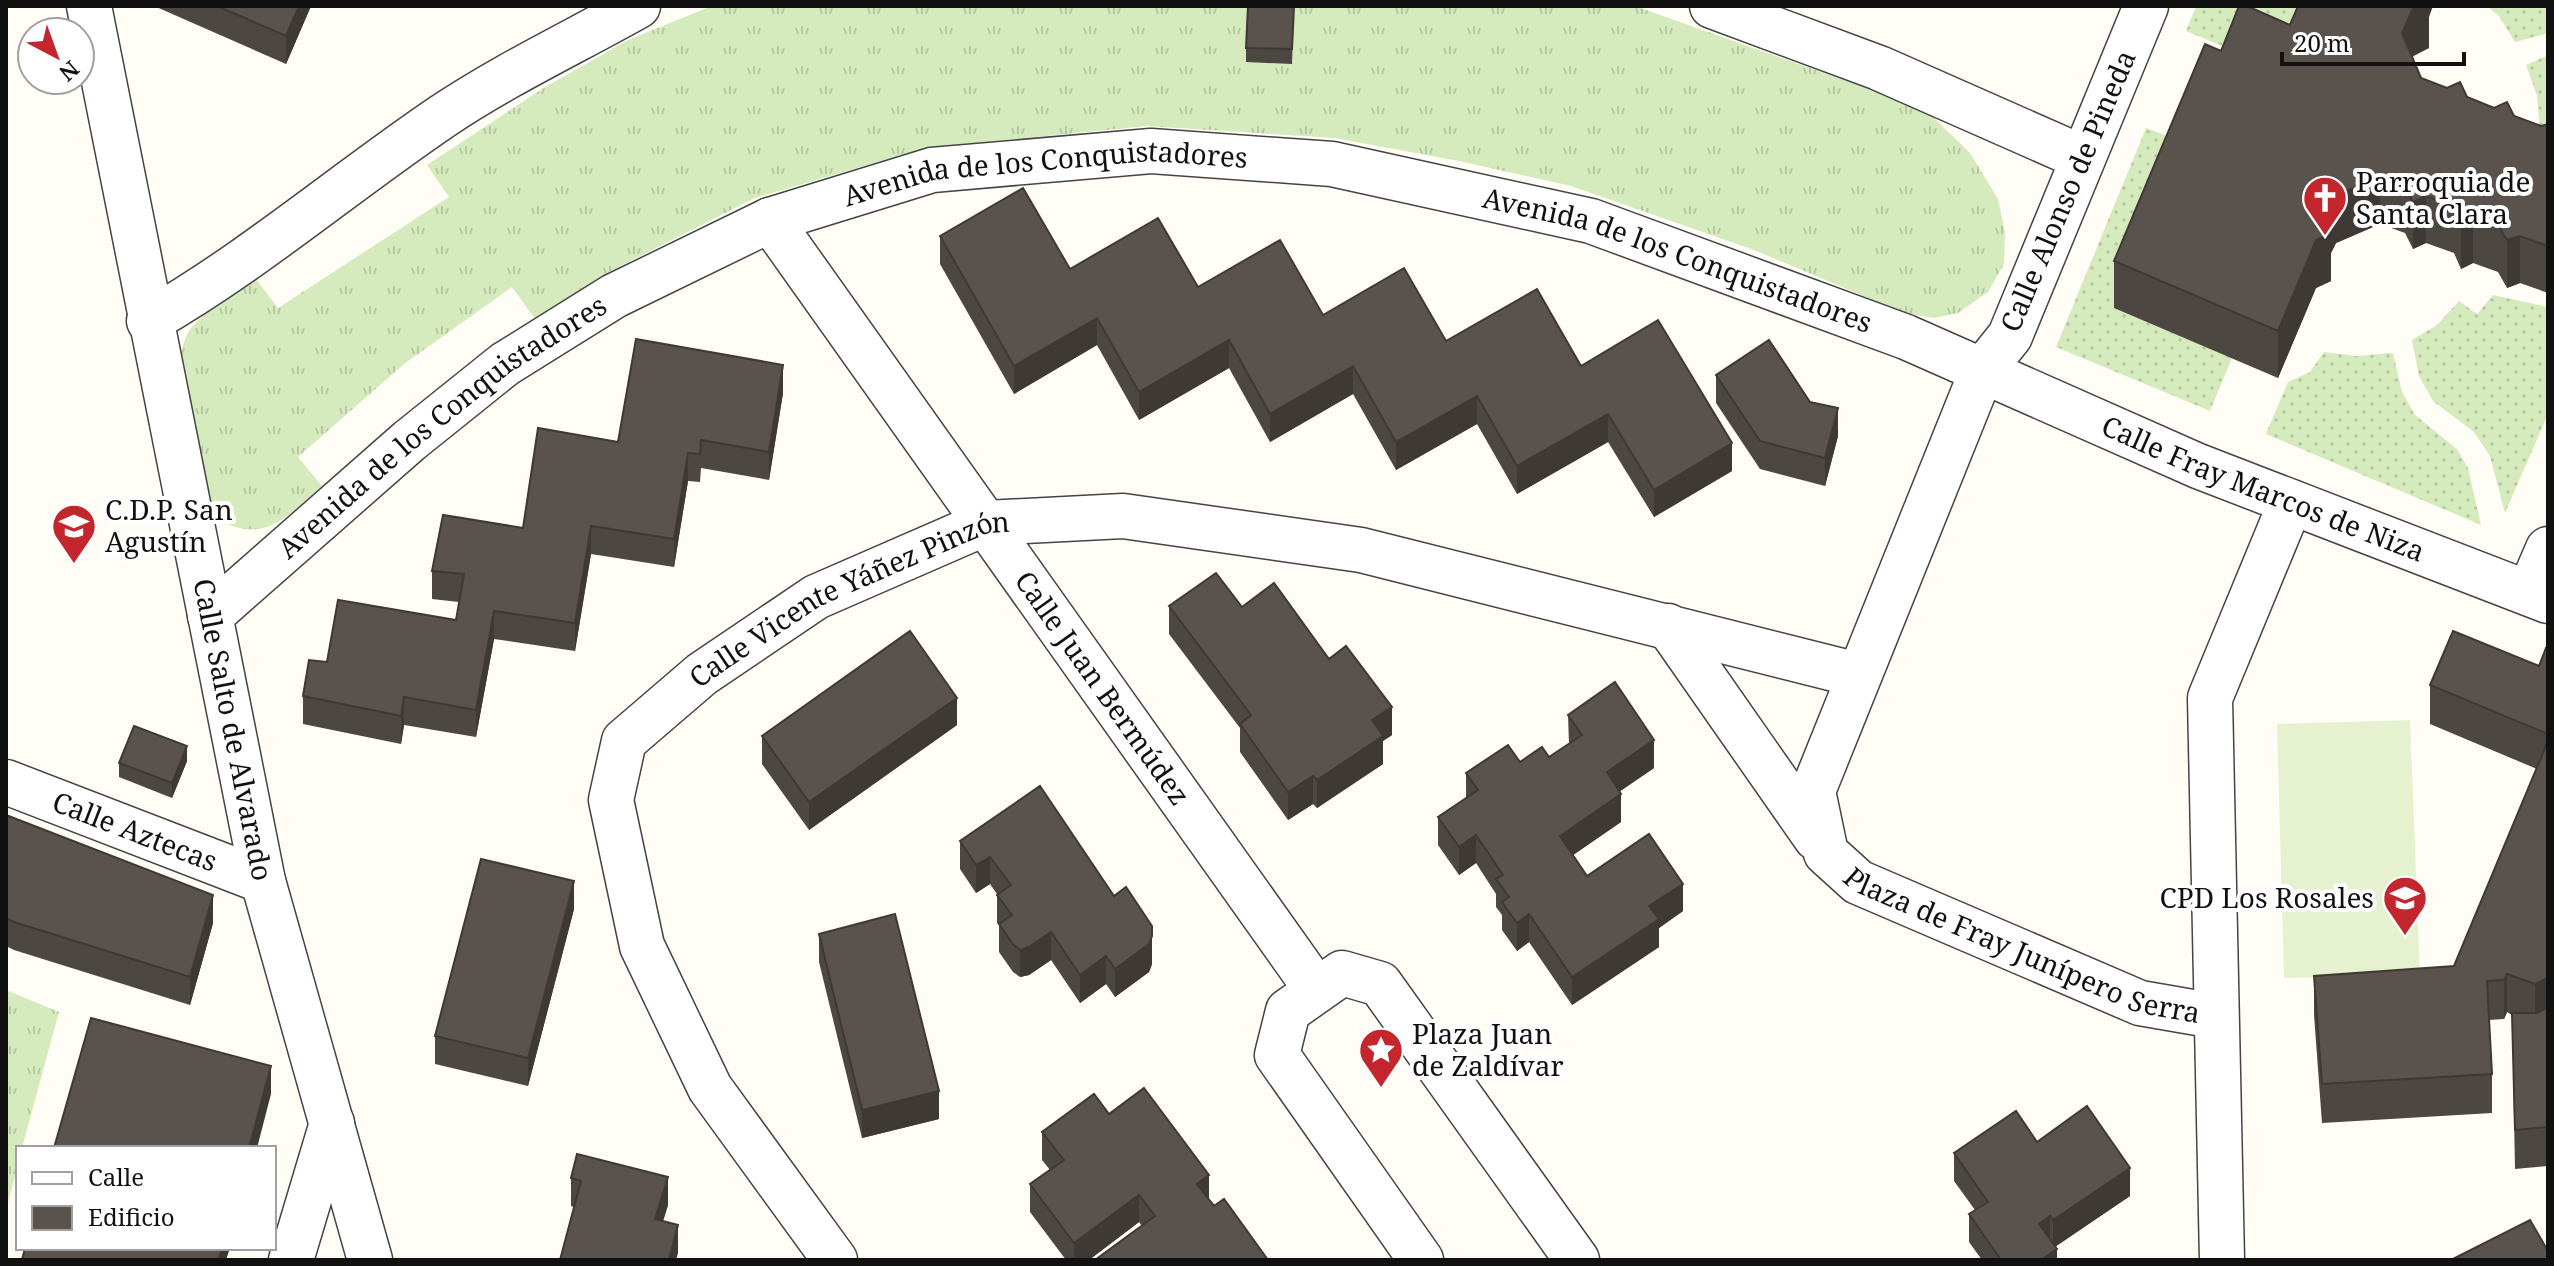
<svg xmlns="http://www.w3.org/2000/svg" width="2554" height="1266" font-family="'Noto Serif',serif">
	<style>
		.grass { fill: url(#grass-tufts) }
		.garden { fill: url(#garden-dots) }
		.pitch { fill: #e6f2cf }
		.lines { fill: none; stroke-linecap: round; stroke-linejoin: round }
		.minor-casing { stroke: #444; stroke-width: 47 }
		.minor { stroke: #fff; stroke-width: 44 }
		.wall { fill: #4d4742 }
		.shaded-wall { fill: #3f3936 }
		.building { fill: #5a524d; stroke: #3f3936; stroke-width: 2 }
		.labels { text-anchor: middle; stroke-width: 8; stroke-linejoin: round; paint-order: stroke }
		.street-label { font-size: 28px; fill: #111; stroke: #fff }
		.poi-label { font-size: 28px; fill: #111; stroke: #fff; text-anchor: start }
	</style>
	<defs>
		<pattern id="grass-tufts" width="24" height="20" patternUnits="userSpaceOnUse" patternTransform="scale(2)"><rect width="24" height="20" fill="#d5ebbd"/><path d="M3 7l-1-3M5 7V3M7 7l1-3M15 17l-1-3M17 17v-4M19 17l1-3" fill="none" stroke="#b6c8a1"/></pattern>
		<pattern id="garden-dots" width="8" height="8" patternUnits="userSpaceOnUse" patternTransform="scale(2)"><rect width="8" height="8" fill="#d5ebbd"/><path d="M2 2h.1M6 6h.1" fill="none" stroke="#b6c8a1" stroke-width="1.8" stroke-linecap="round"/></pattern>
	</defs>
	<rect width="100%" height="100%" fill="#fffdf5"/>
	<path class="grass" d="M712,6H1635L1900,100L1933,117L1970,153L1998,199L2005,233L2004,264L1988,292L1958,313L1934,318L1904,313L1754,250L1571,186L1459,161L1334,138L1147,126L925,148L755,198L601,276L535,319L512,287L404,364L298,457L322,486C281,522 262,547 208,514C198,471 162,363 192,327C208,308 235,293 255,278L278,308L449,197L427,165L545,87L628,40Z
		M6,990L59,1012L22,1148H18V1165L6,1210Z"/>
	<path class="garden" d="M2196,6H2307L2284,60L2232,50L2186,31Z
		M2487,6H2548V33L2515,42L2499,16Z
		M2548,55V156L2542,151L2537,96L2526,65Z
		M2146,128L2183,142L2114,308L2232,358L2210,411L2056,347Z
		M2493,295L2548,307V414L2505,513L2490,456L2474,432L2433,401L2419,376L2412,340L2437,325L2459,301L2477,314Z
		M2324,352L2356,356L2393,353L2402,392L2415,415L2457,449L2468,468L2481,525L2266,434L2288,382L2310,372Z"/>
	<path class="pitch" d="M2410,720L2420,975L2284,978L2277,724Z"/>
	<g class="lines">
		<g class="minor-casing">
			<g id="minor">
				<path id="s1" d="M89,6L263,881L370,1260"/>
				<path d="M1712,6L1879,68L2083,158"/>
				<path id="s2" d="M2146,6L2010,336L1982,371L1813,791L1826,853L1858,882L2140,1003L2215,1016"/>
				<path id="s3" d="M770,220L1316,989"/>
				<path d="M149,321C252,262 344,183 443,116C504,75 574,42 638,6"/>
				<path d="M2529,593L2548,549"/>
				<path id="s4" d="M210,616L409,441L505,364L614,296L770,220L932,170L1151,151L1332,164L1591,221L1906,337L2198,466L2548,601"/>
				<path d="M1668,626L1816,838"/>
				<path id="s5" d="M6,782L263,881"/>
				<path d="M291,1260L332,1123"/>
				<path id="s6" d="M835,1260L710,1088L642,946L611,800L624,741L702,674L816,597L986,523L1123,516L1361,550L1858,675"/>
				<path d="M1421,1260L1277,1055L1288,1011L1342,973L1380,984L1577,1260"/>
				<path d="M2222,1260L2210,698L2291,502"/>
			</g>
		</g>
		<use href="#minor" class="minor"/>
	</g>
	<path class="wall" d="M154,6H311L286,64Z
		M1294,6L1292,64L1246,62V48Z
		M2429,17V48L2412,57L2421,78L2541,126L2548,124V293L2520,283L2507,288L2498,272L2473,263L2461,269L2454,253L2426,243L2413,249L2405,233L2380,224L2336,243L2331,253V281L2316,288L2278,378L2114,308V261L2221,51L2290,25Z
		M940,236L1070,269L1198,287L1446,341L1581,366L1732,471L1654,517L1608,442L1517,494L1477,424L1396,470L1353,394L1270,442L1229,368L1139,420L1097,345L1014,394L940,264Z
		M1716,375L1810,402L1838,436L1825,486L1760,469L1716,403Z
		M783,393L769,480L701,468L700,482L688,481L674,567L591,554L575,651L494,639L476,737L404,725L401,744L303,724V696L327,662L456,620L459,602L432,599V571L523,528L618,442Z
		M1169,606L1242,607L1329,659L1392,735L1383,741V764L1317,808L1313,804L1288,820L1240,752V728L1169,634Z
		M2548,649V1166L2515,1169L2512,1015L2507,1012L2504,1019L2489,1020L2492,1074V1113L2322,1123L2314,1015V976L2454,966L2537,769L2430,724V685L2539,666Z
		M1568,715L1654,768L1619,792L1621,822L1573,855L1587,876L1683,911L1659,928V947L1572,1005L1529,942L1517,951L1502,930V915L1496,907V894L1476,863L1459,875L1438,845V817L1466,798V773L1549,757L1569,744Z
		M957,725L809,830L762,764V736Z
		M187,761L172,798L119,777V763Z
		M1040,786L1152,964L1149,972L1115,997L1106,984L1080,1003L1051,960L1029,975L1020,977L1013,972L999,952V925L997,923V894L990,884L976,893L960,869V841Z
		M6,815L213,923L190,1005L14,950L6,946Z
		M574,909L528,1086L435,1064V1036Z
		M819,934L939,1119L862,1138L819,962Z
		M1109,1114L1209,1199L1268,1260L1142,1226L1139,1222L1089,1260H1066L1030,1212V1184L1050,1170L1042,1160V1132Z
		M2037,1142L2130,1196L2055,1247L2057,1260H1982L1969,1242V1214L1975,1210L1954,1181V1153Z
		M571,1178L668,1205L663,1221L678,1253L571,1206Z"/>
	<path class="shaded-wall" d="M299,6H311L286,64V36Z
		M2418,6H2433L2429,17V48L2413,55L2402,80V33L2413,8Z
		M2380,177V224L2336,243L2331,253V281L2316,288L2278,378V331L2336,195Z
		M2426,196V243L2413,249V202Z
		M2473,216V263L2461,269V222Z
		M2520,236V283L2507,288V240Z
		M1097,318V345L1014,394V366Z
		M1229,340V368L1139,420V392Z
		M783,365V393L769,480V452Z
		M1353,366V394L1270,442V414Z
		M1477,396V424L1396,470V442Z
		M1838,408V436L1825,486V458Z
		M1608,414V442L1517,494V466Z
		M1732,443V471L1654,517V490Z
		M688,453V481L674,567V539Z
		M591,526V554L575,651V623Z
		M494,611V639L476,737V710Z
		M404,697V725L401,744V716Z
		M957,698V725L809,830V802Z
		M1392,707V735L1383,741V764L1317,808V780L1372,720Z
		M1654,740V768L1607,800V772Z
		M187,746V761L172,798V783Z
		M1313,776V804L1288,820V792Z
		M1621,794V822L1560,864V836Z
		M1476,835V863L1459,875V847Z
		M990,857V884L976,893V865Z
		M574,881V909L528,1086V1058Z
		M1683,884V911L1659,928V947L1572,1005V977L1649,906Z
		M213,895V923L190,1005V977Z
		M1529,914V942L1517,951V923Z
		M1051,932V960L1029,975L1020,977V950Z
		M1152,936V964L1149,972L1115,997V969Z
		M1106,956V984L1080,1003V975Z
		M2507,974V1012L2504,1019V980Z
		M2548,978V1017L2535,1023V984Z
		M271,1066V1094L257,1148H249Z
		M939,1091V1119L862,1138V1110Z
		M2130,1168V1196L2053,1248V1220Z
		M1209,1175V1203L1197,1184Z
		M668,1177V1205L655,1247V1219Z
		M1139,1195V1222L1089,1260H1074V1243Z
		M2050,1216V1244L2039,1224Z
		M678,1225V1253L676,1260H669Z
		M222,1248H230L226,1260H219Z
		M2057,1249V1260H2041Z"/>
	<path class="building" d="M217,6H299L286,36Z
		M1248,6H1294L1292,49L1246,48Z
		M2239,6H2247L2290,25L2298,6H2418L2413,8L2402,33L2421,78L2447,88L2460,82L2467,97L2494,108L2507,102L2514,116L2541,126L2548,124V246L2520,236L2507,240L2498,225L2473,216L2461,222L2454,206L2426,196L2413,202L2405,186L2380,177L2336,195L2325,220L2331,234L2316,240L2278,331L2114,261L2205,44L2221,51Z
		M1023,188L1070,269L1158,218L1198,287L1280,240L1323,315L1404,268L1446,341L1537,289L1581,366L1658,320L1732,443L1654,490L1608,414L1517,466L1477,396L1396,442L1353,366L1270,414L1229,340L1139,392L1097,318L1014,366L940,236Z
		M636,339L783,365L769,452L701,440L700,454L688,453L674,539L591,526L575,623L494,611L476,710L404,697L401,716L303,696L309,660L327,662L338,600L456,620L464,574L432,571L443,515L523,528L538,428L618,442Z
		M1769,340L1810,402L1838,408L1825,458L1760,441L1716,375Z
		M1216,573L1242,607L1274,583L1329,659L1346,646L1392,707L1372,720L1383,736L1317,780L1313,776L1288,792L1240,724L1251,715L1169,606Z
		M910,631L957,698L809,802L762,736Z
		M2453,631L2539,666L2546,648L2548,649V734L2430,685Z
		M1615,682L1654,740L1607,772L1621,794L1560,836L1587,876L1649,834L1683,884L1649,906L1659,919L1572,977L1529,914L1517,923L1502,902L1509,897L1496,879L1503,875L1476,835L1459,847L1438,817L1478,790L1466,773L1508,745L1520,762L1542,747L1549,757L1582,735L1568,715Z
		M134,726L187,746L172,783L119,763Z
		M2548,741V978L2535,984L2507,974L2504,980L2487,981L2492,1074L2322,1084L2314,976L2454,966Z
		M1040,786L1114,896L1126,887L1152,926V936L1149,944L1115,969L1106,956L1080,975L1051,932L1029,947L1020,950L1013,944L999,924L1012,915L997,895L1011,885L990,857L976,865L960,841Z
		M6,815L213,895L190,977L14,922L6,918Z
		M481,859L574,881L528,1058L435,1036Z
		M895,914L939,1091L862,1110L819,934Z
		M2548,1007V1127L2515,1130L2512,1013H2537Z
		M91,1018L271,1066L249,1148H54Z
		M1144,1088L1209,1175L1197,1184L1214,1206L1224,1199L1268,1260H1095L1155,1216L1139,1195L1074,1243L1030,1184L1064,1160L1042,1132L1094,1094L1109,1114Z
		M2087,1106L2130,1168L2053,1220L2050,1216L2039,1224L2057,1249L2041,1260H2001L1969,1214L1988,1202L1954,1153L2016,1111L2037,1142Z
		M577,1154L668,1177L655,1219L678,1225L669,1260H560L581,1181L571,1178Z
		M2530,1220L2548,1251V1260H2451Z
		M25,1248H222L219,1260H22Z"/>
	<defs>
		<g id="church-pin" transform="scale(2.3)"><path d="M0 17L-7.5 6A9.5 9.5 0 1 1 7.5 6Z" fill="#c4262e" stroke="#fff"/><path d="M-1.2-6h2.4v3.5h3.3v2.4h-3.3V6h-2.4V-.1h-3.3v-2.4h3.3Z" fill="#fff"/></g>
		<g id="school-pin" transform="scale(2.3)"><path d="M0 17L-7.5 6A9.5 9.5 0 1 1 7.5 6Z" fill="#c4262e" stroke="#fff"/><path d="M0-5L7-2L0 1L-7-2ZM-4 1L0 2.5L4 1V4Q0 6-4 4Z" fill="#fff"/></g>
		<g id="sight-pin" transform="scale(2.3)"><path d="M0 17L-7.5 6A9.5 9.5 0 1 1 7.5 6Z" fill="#c4262e" stroke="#fff"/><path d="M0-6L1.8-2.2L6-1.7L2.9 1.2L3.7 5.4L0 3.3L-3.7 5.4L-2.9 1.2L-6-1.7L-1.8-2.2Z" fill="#fff"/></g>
	</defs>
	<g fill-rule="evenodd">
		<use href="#church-pin" x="2325" y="198"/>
		<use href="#school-pin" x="74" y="526"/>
		<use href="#school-pin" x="2405" y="898"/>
		<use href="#sight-pin" x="1381" y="1050"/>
	</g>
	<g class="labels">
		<g class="street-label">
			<text dy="10" stroke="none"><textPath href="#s4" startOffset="972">Avenida de los Conquistadores</textPath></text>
			<text transform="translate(2068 191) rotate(-67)" y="10">Calle Alonso de Pineda</text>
			<text dy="10" stroke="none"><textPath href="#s4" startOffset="1620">Avenida de los Conquistadores</textPath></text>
			<text dy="10" stroke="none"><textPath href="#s4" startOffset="300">Avenida de los Conquistadores</textPath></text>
			<text dy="10" stroke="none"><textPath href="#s4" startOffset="2250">Calle Fray Marcos de Niza</textPath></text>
			<text dy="10" stroke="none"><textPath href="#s6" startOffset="850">Calle Vicente Yáñez Pinzón</textPath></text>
			<text dy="10" stroke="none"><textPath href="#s3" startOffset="574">Calle Juan Bermúdez</textPath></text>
			<text dy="10" stroke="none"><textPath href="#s1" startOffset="738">Calle Salto de Alvarado</textPath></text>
			<text dy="10" stroke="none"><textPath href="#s5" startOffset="138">Calle Aztecas</textPath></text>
			<text dy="10" stroke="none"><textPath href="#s2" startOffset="1138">Plaza de Fray Junípero Serra</textPath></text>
		</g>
		<g class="poi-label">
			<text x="2356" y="192">Parroquia de<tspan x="2356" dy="32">Santa Clara</tspan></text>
			<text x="105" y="520">C.D.P. San<tspan x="105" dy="32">Agustín</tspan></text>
			<text x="2374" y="908" text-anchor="end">CPD Los Rosales</text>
			<text x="1412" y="1044">Plaza Juan<tspan x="1412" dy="32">de Zaldívar</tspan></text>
		</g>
	</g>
	<rect width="2554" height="1266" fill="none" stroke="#111111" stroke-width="16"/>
	<rect x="16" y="1146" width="260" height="104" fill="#ffffff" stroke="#a0a0a0" stroke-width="2"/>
	<rect x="32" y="1172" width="40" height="12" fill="#ffffff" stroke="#a0a0a0" stroke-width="2"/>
	<text x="88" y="1186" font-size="24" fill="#111111">Calle</text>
	<rect x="32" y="1206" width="40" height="24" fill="#5a524d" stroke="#a0a0a0" stroke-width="2"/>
	<text x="88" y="1226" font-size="24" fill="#111111">Edificio</text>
	<g transform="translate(56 56) rotate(139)"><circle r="38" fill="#ffffff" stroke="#a0a0a0" stroke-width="2"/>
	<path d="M0-6L14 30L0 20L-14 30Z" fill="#c4262e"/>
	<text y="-12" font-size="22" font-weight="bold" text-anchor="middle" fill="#111111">N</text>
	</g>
	<path d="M2282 52v12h182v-12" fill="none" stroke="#111111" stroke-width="4"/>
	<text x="2294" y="52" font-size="24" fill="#111111" stroke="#ffffff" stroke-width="6" paint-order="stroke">20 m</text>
</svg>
